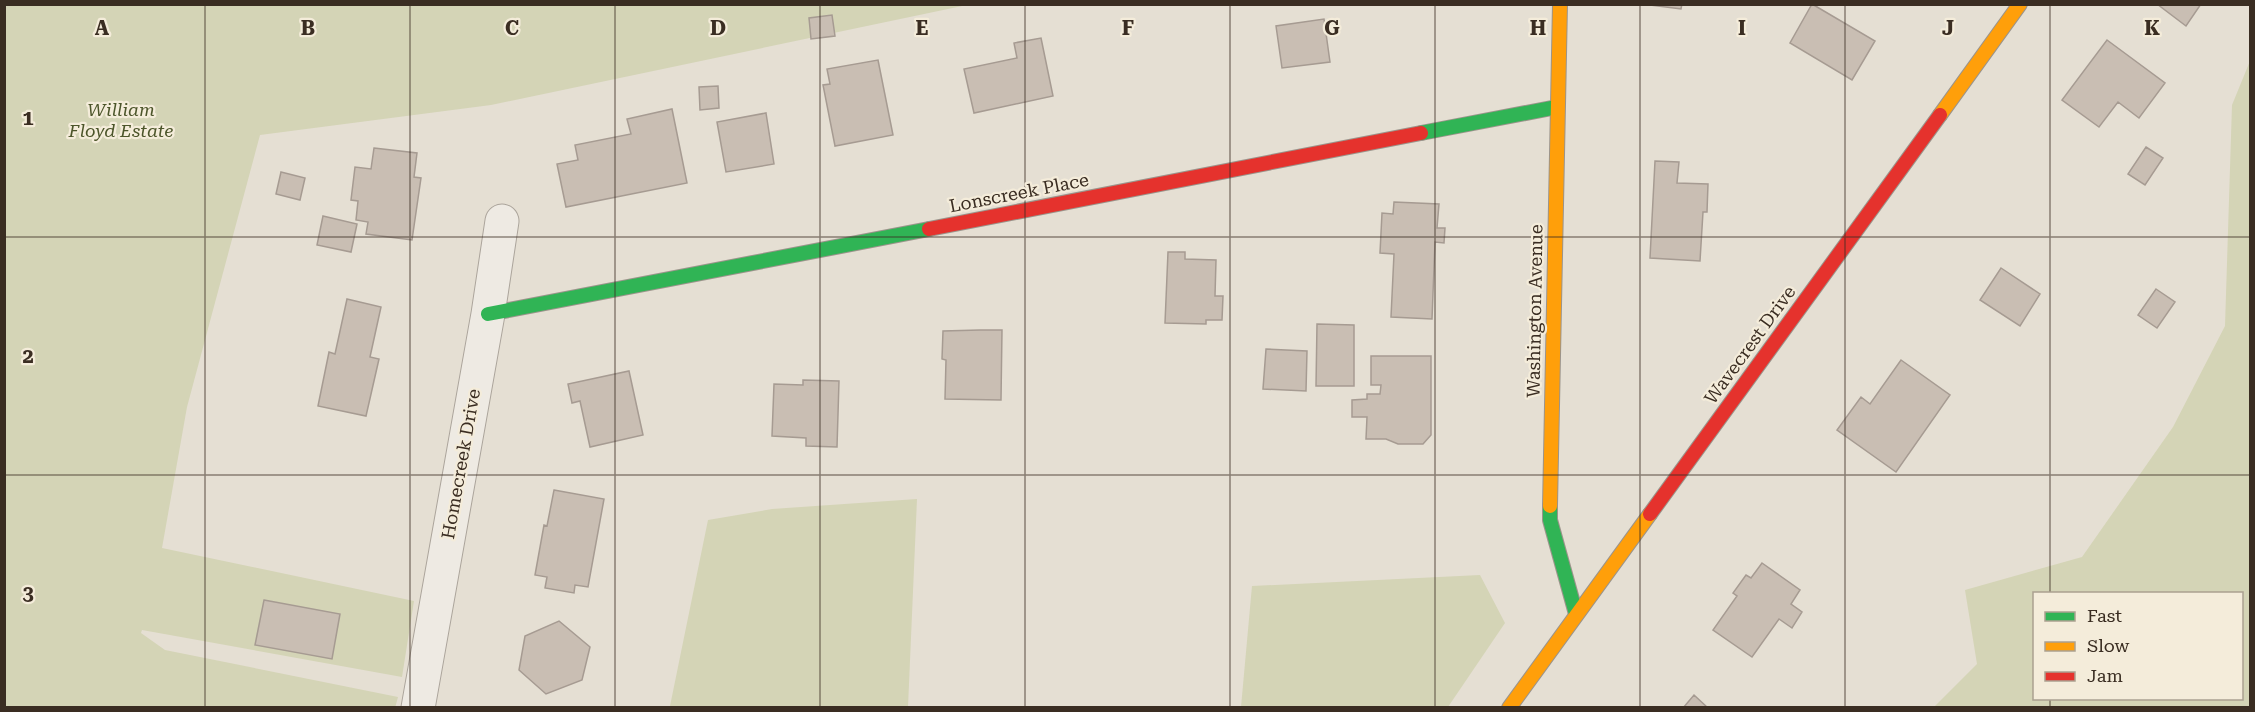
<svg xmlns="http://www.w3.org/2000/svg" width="2255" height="712" font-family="'Roboto Serif',serif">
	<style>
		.green { fill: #d4d4b6; fill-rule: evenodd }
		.building { fill: #c9beb3; stroke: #a69b92; stroke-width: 1.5 }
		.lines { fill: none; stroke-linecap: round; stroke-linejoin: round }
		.street-casing { stroke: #aba49b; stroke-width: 35 }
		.fast-casing { stroke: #9b948b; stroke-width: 16 }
		.slow-casing { stroke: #9b948b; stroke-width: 16 }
		.jam-casing { stroke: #9b948b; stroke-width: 16 }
		.street { stroke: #eeeae3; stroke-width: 33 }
		.fast { stroke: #30b455; stroke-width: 14 }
		.slow { stroke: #ff9f0a; stroke-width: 14 }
		.jam { stroke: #e5322d; stroke-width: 14 }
		.grid { fill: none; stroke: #3a2d22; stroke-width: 1.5; stroke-opacity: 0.55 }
		.labels { text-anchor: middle; stroke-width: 4.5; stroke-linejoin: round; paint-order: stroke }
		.park-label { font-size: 18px; font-style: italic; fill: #4c552a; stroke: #f4ecda }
		.street-label { font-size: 18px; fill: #3a2d22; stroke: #f4ecda }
		.grid-label { font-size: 20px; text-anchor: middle; font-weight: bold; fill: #3a2d22; stroke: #f4ecda; stroke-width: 4.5; stroke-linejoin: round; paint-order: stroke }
	</style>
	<rect width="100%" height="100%" fill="#e5dfd3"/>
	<path class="green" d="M4,5H967L491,105L260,135L187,407L162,548L414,601L402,677L142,630L141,633L165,650L398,697L395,708L5,707Z
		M2250,61V707H1934L1977,664L1965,590L2082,557L2173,427L2225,326L2232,105ZM2034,594H2242V698H2034Z
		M917,499L908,707L670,706L708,520L772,509Z
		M1480,575L1505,623L1448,707H1241L1252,586Z"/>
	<path class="building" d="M1642,4H1682L1681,9Z
		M1812,4L1875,41L1852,80L1790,43Z
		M2157,4H2201L2186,26Z
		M832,15L835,36L811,39L809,18Z
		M1324,19L1330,62L1282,68L1276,26Z
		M1041,38L1053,96L974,113L964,69L1017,58L1014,43Z
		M2107,40L2165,83L2139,118L2118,102L2099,127L2062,100Z
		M878,60L893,135L835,146L823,85L830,84L827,69Z
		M718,86L719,108L700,110L699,87Z
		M672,109L687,183L566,207L557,164L578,160L575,145L631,134L627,119Z
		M766,113L774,164L726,172L717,122Z
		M2146,147L2163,158L2145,185L2128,174Z
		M374,148L417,153L414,177L421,178L412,240L366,234L368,222L356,220L358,201L351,200L355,167L371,169Z
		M1655,161L1679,162L1677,183L1708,184L1707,212H1703L1700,261L1650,258Z
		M281,172L305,178L300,200L276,194Z
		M1394,202L1439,204L1437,228H1445L1444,243L1435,242L1432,319L1391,317L1394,254L1380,253L1382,213L1393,214Z
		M323,216L357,224L351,252L317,245Z
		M1168,252H1185V259L1216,260L1215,296H1223L1222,320H1206V324L1165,323Z
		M2001,268L2040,294L2020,326L1980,300Z
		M2156,289L2175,302L2157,328L2138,315Z
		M347,299L381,307L370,357L379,359L366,416L318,406L329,352L335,354Z
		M1317,324L1354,325V386H1316Z
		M980,330H1002L1001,400L945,399L946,360L942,359L943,331Z
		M1266,349L1307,351L1306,391L1263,389Z
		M1371,356H1431V435L1423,444H1398L1386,439H1366L1367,417H1352V400L1367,399V394H1380L1381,385H1371Z
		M1901,360L1950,395L1896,472L1837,430L1861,397L1870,404Z
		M629,371L643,435L590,447L580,401L572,403L568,384Z
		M803,380L839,381L837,447L806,446V438L772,436L774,384L803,385Z
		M554,490L604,499L588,587L575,585L574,593L545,588L547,577L535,575L544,525L547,526Z
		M1762,563L1800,590L1791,604L1802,612L1792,628L1779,619L1752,657L1713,630L1737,596L1733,593L1746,575L1751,578Z
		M264,600L340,614L332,659L255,645Z
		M559,621L590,647L582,680L546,694L519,670L525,636Z
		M1694,695L1708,708H1683Z"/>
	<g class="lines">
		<g class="street-casing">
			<path id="street" d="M418,708L488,314L502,221"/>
		</g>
		<g class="fast-casing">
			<path id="fast" d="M1421,133L1557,107
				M488,314L929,229
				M1550,506V520L1576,614"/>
		</g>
		<g class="slow-casing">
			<path id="slow" d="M1940,115L2020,4
				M1550,506L1560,4
				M1509,708L1650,514"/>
		</g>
		<g class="jam-casing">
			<path id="jam" d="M929,229L1421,133
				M1650,514L1940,115"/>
		</g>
		<use href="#street" class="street"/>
		<use href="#fast" class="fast"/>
		<use href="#slow" class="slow"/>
		<use href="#jam" class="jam"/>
	</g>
	<path class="grid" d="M205,4V708M410,4V708M615,4V708M820,4V708M1025,4V708M1230,4V708M1435,4V708M1640,4V708M1845,4V708M2050,4V594M4,237H2250M4,475H2250M2050,698V708"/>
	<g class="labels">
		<g class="park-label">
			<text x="121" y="116">William<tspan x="121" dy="21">Floyd Estate</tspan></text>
		</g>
		<g class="street-label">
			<text transform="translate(1019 193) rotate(-11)" y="6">Lonscreek Place</text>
			<text transform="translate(1535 311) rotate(-89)" y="6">Washington Avenue</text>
			<text transform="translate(1750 345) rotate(-54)" y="6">Wavecrest Drive</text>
			<text transform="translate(461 464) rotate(-80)" y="6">Homecreek Drive</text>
		</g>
	</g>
	<g class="grid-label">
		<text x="102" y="35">A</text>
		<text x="308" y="35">B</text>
		<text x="512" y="35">C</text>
		<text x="718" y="35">D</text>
		<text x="922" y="35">E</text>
		<text x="1128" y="35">F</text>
		<text x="1332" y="35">G</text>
		<text x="1538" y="35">H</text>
		<text x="1742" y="35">I</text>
		<text x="1948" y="35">J</text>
		<text x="2152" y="35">K</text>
		<text x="28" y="125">1</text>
		<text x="28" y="363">2</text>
		<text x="28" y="600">3</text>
	</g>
	<rect width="2255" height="712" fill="none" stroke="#3a2d22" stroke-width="12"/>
	<rect x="2033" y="592" width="210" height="108" fill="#f4ecda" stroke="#aaa090" stroke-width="1.5"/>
	<rect x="2045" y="612" width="30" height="9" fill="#30b455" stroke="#aaa090" stroke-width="1.5"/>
	<text x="2087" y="622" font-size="18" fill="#3a2d22">Fast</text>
	<rect x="2045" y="642" width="30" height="9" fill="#ff9f0a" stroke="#aaa090" stroke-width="1.5"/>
	<text x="2087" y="652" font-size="18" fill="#3a2d22">Slow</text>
	<rect x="2045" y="672" width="30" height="9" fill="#e5322d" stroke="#aaa090" stroke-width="1.5"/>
	<text x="2087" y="682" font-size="18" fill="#3a2d22">Jam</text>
</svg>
